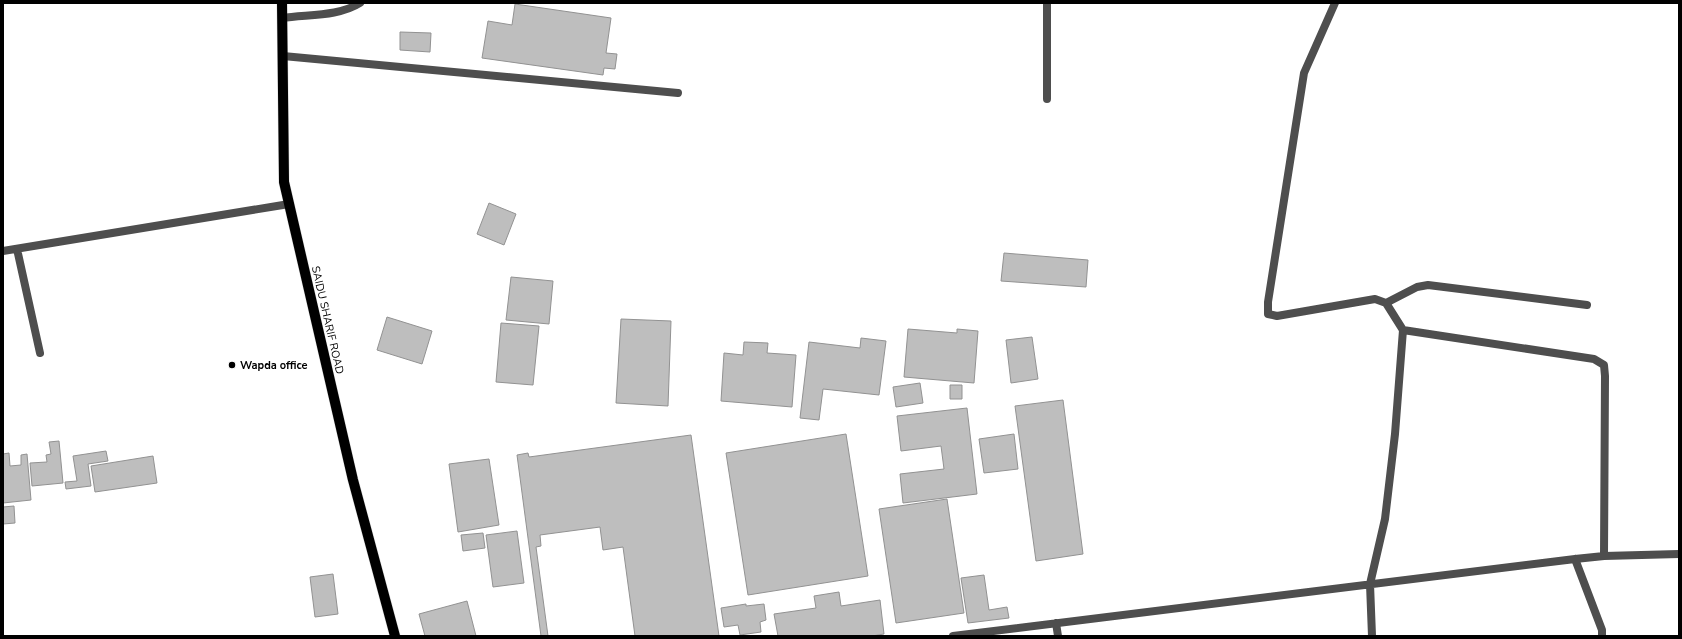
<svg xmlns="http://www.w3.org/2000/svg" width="1682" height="639" font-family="'Nunito Sans',sans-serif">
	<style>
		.building { fill: #bebebe; stroke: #929292 }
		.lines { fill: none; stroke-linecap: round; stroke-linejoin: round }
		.primary-casing { stroke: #dbdbdb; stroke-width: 11 }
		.service { stroke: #4e4e4e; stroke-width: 8 }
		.minor { stroke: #4e4e4e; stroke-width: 8 }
		.primary { stroke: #000; stroke-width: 10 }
		.poi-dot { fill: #000; stroke: #fff; stroke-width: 1.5 }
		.labels { text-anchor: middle; stroke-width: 4; stroke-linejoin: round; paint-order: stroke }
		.street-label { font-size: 11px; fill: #000; stroke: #fff }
		.poi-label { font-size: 11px; font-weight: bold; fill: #000; stroke: #fff; text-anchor: start }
	</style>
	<rect width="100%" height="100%" fill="#fff"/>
	<path class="building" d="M515,4L611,18L606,53L617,54L615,69L604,68L603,75L482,58L488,21L512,25Z
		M400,32L431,33L430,52L400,50Z
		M489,203L516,214L504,245L477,234Z
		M1004,253L1088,260L1086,287L1001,281Z
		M511,277L553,281L549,324L506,320Z
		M387,317L432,331L422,364L377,350Z
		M621,319L671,321L668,406L616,403Z
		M501,323L539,326L533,385L496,382Z
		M908,329L957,333V329L978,331L974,383L904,377Z
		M1032,337L1038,379L1011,383L1006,340Z
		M861,338L886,341L879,395L823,389L819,420L800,418L809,342L860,348Z
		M744,342L768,343L767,353L796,355L792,407L721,401L724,353L743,355Z
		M920,383L923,403L896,407L893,387Z
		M950,385H962V399H950Z
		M1063,400L1083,554L1036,561L1015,406Z
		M967,408L977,494L903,503L900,474L944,469L941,446L901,451L897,416Z
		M846,434L868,576L748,595L726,453Z
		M1014,434L1018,469L984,473L979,439Z
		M691,435L719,636H635L623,547L603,550L600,527L540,535L541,546L536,547L548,636H541L517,455L528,453L529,457Z
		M59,441L63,483L32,486L30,463L47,462L46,455L51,454L49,442Z
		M106,451L108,461L88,464L91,486L66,489L65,482L77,481L73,456Z
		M9,453L10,466L21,465V455L27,454L31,500L3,503V454Z
		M153,456L157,483L95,492L91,466Z
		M489,459L499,525L458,532L449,464Z
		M947,499L964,613L896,623L879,509Z
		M14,506L15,523L3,524V507Z
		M517,531L524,583L493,587L486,535Z
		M483,533L485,548L463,551L461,535Z
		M333,574L338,614L315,617L310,577Z
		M984,575L989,610L1007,607L1009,618L968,623L961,578Z
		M839,592L841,606L880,600L884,634L872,636H778L774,614L816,608L814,596Z
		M467,601L476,636H425L419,614Z
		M746,604V606L764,604L766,620L760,622L761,632L740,635L738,625L724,627L721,608Z"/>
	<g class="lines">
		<g class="primary-casing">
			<path id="primary" d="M282,3L284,182L353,480L395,636"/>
		</g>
		<path class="service" d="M282,18C307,14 338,17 360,3"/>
		<path class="minor" d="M1335,3L1304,73L1268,302V314L1277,316L1375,299L1386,303L1403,330L1594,359L1604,365L1605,376L1604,556
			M283,56L678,93
			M1047,99V3
			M17,249L40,353
			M3,251L289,204
			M1386,303L1417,287L1428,285L1587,305
			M1575,559L1602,630V636
			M1056,623L1058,636
			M953,636L1575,559L1604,556L1679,554
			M1372,636L1370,584L1385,519L1395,434L1403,330"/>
		<use href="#primary" class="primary"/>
	</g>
	<circle class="poi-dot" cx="232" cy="365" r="4"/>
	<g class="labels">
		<g class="street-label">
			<text transform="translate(328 320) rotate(77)" y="4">SAIDU SHARIF ROAD</text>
		</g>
		<g class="poi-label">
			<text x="240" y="369">Wapda office</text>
		</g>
	</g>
	<rect width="1682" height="639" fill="none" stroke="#000000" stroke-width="8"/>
</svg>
